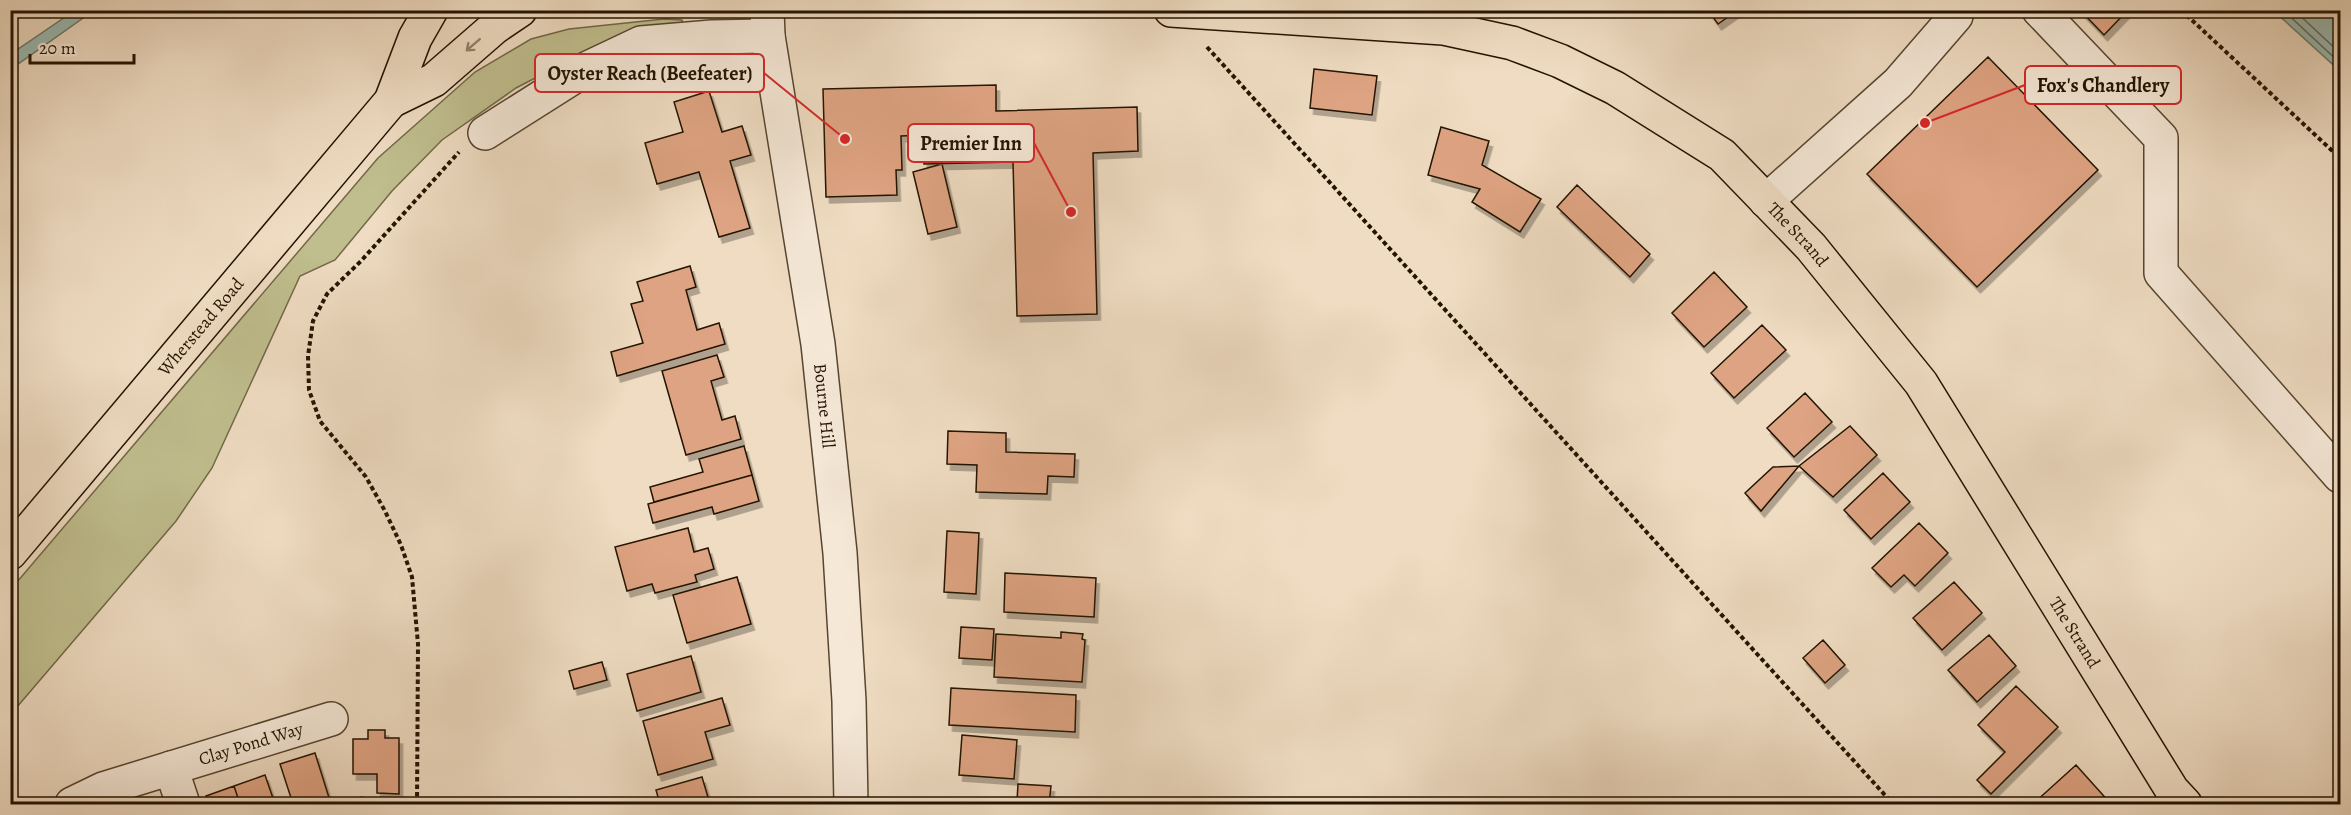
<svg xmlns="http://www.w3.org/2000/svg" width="2351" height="815" font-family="Alegreya,serif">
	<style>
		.green { fill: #c0be8e; stroke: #726847; stroke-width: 1.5 }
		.water { fill: #9abbb4; stroke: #6a786c; stroke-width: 1.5 }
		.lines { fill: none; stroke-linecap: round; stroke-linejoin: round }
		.shore { stroke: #5e675a; stroke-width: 1.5 }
		.building { fill: #dea382; stroke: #231300; stroke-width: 1.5; filter: url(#shadow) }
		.minor-casing { stroke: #564530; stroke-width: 36 }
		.major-casing { stroke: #231300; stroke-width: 36 }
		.path { stroke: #231300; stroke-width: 4; stroke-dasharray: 4.5 3; stroke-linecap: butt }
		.minor { stroke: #f5e8d7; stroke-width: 33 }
		.major { stroke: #efdcc2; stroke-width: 33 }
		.oneway { stroke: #93826b }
		.labels { text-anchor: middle; stroke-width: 6; stroke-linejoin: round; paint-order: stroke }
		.street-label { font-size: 18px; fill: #231300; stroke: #f5e8d7 }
		.leader { fill: none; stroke: #d62828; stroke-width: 2 }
		.callout-dot { fill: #d62828; stroke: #f5e8d7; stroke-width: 2 }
		.callout { fill: #f5e8d7; stroke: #d62828; stroke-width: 2 }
		.callout-label { font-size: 20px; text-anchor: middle; font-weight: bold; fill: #231300 }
	</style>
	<defs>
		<filter id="shadow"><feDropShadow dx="3.5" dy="6" stdDeviation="0" flood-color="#0004"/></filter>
	</defs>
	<rect width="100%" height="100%" fill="#efdcc2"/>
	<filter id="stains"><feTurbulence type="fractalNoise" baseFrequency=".00333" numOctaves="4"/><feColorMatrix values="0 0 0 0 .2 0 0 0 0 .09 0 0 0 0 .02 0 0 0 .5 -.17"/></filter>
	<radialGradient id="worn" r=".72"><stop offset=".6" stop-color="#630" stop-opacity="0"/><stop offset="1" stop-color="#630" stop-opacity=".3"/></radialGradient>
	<path class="green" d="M664,19L682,20L687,34L622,47L562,64L516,88L442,140L392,191L335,260L300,276L212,468L176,521L11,714V589L378,158L475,72L531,39L569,29Z"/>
	<path class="water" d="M74,11H93L11,69V54Z
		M2274,11H2340V71Z"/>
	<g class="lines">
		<path class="shore" d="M2283,10L2340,63
			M2294,10L2340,53"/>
	</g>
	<path class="building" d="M1708,10H1738L1718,24Z
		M2080,10H2128L2104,35Z
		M1988,57L2098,170L1977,287L1867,174Z
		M1314,69L1377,76L1372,115L1310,108Z
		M996,85V111L1137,107L1138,151L1093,153L1097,314L1017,316L1013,162L924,164V135L901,136L902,170H896L897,195L826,197L823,89Z
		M709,91L722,132L742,126L751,155L730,161L750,228L719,237L699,172L657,184L645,143L683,132L674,102Z
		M1441,127L1489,141L1482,165L1541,199L1520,232L1472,202L1480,189L1428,175Z
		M942,164L957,227L928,234L913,172Z
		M1577,185L1650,254L1630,277L1557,207Z
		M690,266L696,287L686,290L697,330L719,323L725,344L617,376L611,352L643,343L631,304L643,301L637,282Z
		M1714,272L1747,307L1704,347L1672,313Z
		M1762,325L1786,350L1734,398L1711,373Z
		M717,355L724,377L711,381L722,420L735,416L741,439L686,455L662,371Z
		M1805,393L1832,422L1794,457L1767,428Z
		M1850,426L1877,455L1833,497L1799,466Z
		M948,431L1006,433V452L1075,454L1074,477L1048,476L1047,494L976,492L977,465L947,464Z
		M744,446L752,475L654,502L650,487L703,472L699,459Z
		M1799,466L1761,511L1745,493L1773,467Z
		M1883,473L1910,502L1871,539L1844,510Z
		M752,475L759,501L714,514L712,507L653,523L648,504Z
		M1919,523L1948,553L1915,586L1904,575L1891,587L1872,568Z
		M688,528L694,552L708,548L714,569L695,575L697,582L655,593L652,584L627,591L615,547Z
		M947,531L979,533L976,594L944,592Z
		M1005,573L1096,578L1094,617L1004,612Z
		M737,577L751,624L687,643L673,595Z
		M1954,582L1982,613L1942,650L1913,618Z
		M961,627L994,629L992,660L959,658Z
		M1061,632L1083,634L1082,639L1085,640L1082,682L994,677L996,634L1061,638Z
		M1989,635L2016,666L1977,702L1948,670Z
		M1823,640L1845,665L1825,683L1803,658Z
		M691,656L701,692L637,711L627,674Z
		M602,662L607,680L574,689L569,671Z
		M2016,686L2058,727L1991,794L1977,780L2005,752L1978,725Z
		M951,688L1076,695L1075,732L949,725Z
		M722,698L730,725L705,732L713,759L658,775L643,721Z
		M368,730H385V738H399V794L377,793V774H353V739H368Z
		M962,735L1017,740L1014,779L959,775Z
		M315,753L331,804H293L280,764Z
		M2076,765L2111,804H2035L2034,803Z
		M265,775L275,804H240L234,786Z
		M702,777L710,804H660L656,790Z
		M1018,784L1051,786L1049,804L1017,801Z
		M234,786L240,804H209L206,796Z
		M362,797L365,804H348L347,803Z"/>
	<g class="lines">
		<g class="minor-casing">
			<g id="minor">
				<path id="s1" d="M767,10L768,36L818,344L840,553L849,701L851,804"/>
				<path d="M2039,10L2161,138V273L2340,476"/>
				<path d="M485,133L586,69L641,43L712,37L768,36"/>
				<path d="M1766,201L1898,83L1956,16L1957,10"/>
				<path d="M171,768L183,804"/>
				<path id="s2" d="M72,804L103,789L331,719"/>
			</g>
		</g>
		<g class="major-casing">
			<g id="major">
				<path id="s3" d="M1171,10L1443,28L1512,43L1560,61L1615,88L1722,155L1811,247L1921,383L2172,790L2185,804"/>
				<path d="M391,101L434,80L495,27L520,10"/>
				<path id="s4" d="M10,553L391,101L415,38L431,10"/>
			</g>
		</g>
		<path class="path" d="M2181,10L2340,158
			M1207,47L1893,804
			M417,804L418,644L412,577L401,545L385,511L366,477L320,421L309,390L308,356L313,321L327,294L361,261L459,152"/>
		<use href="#minor" class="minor"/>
		<use href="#major" class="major"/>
	</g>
	<defs><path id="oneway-shaft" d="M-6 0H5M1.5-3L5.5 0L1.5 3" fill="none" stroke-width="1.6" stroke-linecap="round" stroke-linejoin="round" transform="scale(1.5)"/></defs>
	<use class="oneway" href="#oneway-shaft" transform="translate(473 45) rotate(139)"/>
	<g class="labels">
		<g class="street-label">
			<text dy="6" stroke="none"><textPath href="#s3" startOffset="692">The Strand</textPath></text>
			<text dy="6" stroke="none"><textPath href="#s4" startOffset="296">Wherstead Road</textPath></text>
			<text dy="6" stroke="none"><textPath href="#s1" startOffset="400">Bourne Hill</textPath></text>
			<text dy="6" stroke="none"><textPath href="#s3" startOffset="1178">The Strand</textPath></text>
			<text dy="6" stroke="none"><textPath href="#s2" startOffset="189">Clay Pond Way</textPath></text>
		</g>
	</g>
	<path class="leader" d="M845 139L764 73M1925 123L2025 85M1071 212L1034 143"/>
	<g class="callout-dot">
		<circle cx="845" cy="139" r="6"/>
		<circle cx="1925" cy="123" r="6"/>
		<circle cx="1071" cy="212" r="6"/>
	</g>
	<g class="callout">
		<rect x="535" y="54" width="229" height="38" rx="6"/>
		<rect x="2025" y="66" width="156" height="38" rx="6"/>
		<rect x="908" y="124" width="126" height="38" rx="6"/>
	</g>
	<g class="callout-label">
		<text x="650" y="80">Oyster Reach (Beefeater)</text>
		<text x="2103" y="92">Fox's Chandlery</text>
		<text x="971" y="150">Premier Inn</text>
	</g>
	<rect width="2351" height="815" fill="none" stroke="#efdcc2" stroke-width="36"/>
	<rect x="12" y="12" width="2327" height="791" fill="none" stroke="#231300" stroke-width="3"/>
	<rect x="18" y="18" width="2315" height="779" fill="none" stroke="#231300" stroke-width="1.5"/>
	<path d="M30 54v9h104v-9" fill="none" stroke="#231300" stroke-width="3"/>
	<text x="39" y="54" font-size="18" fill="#231300" stroke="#f5e8d7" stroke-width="4.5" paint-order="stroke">20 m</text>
	<rect width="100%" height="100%" filter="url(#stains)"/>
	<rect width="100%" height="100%" fill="url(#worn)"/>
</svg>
